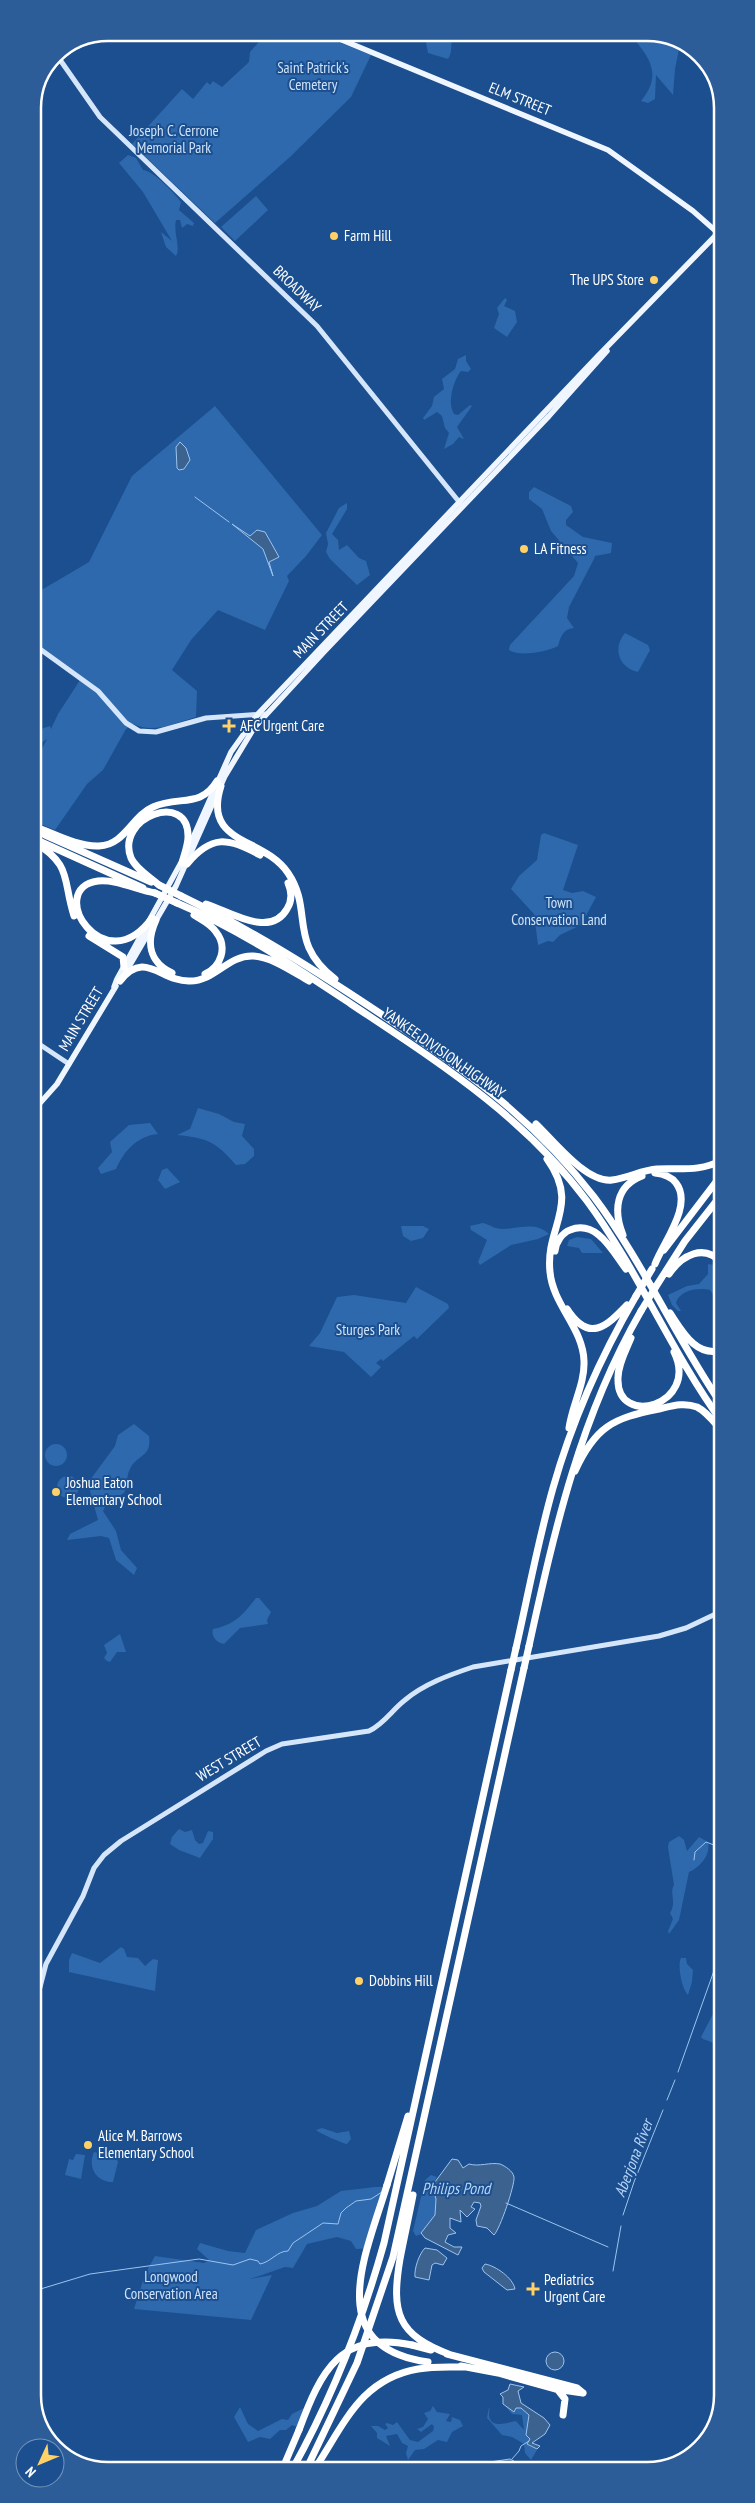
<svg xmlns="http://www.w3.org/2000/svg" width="755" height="2503" font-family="'PT Sans Narrow',sans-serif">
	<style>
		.green { fill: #2e69ad }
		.water { fill: #3c6290; stroke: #9cc4f0 }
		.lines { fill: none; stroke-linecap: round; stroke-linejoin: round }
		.stream { stroke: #9cc4f0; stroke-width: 1 }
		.secondary { stroke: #d6e6fa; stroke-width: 5 }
		.primary { stroke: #f0f6ff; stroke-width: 5.5 }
		.highway { stroke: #fff; stroke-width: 7 }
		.highway-bridge { stroke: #fff; stroke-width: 7 }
		.poi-dot { fill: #ffd166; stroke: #1b4f8f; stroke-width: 2 }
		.labels { text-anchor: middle; stroke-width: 4; stroke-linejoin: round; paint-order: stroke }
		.park-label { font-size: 15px; fill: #cfe3fa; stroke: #1b4f8f }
		.street-label { font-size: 15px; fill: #fff; stroke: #1b4f8f }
		.poi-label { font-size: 15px; fill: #fff; stroke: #1b4f8f; text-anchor: start }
		.water-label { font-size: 16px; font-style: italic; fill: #b5d3f5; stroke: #1b4f8f }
		.rim { fill: none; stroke: #fff; stroke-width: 2.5 }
	</style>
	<rect width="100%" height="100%" fill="#1b4f8f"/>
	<path class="green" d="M290,33L321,35L371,55L351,97L290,157L215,223L132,144L182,89L193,99L207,82L210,85L213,81L222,87L249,62L250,52L263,37C278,41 276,43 290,33Z
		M426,33H454C449,42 454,50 448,59L428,53L425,37Z
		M629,33H656L680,44L675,69L673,95L656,75L655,99L648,103L641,101C664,73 648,56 629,33Z
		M128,155L136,158L143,170C155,172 173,192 181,202L179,210L194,223L193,226L187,224L182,228L180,220H176C173,233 181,247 176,256L166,247L161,232L172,241L143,192L119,163Z
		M256,196L268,210L235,241L221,227Z
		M505,298L507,300L504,306L515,311L517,322L507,337L494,328L499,314L497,308Z
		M466,355V361L471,369L468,372L461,371C453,381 447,403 454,414L458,415L470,405L472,406L457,427L464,439L459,437L453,444L444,449L449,433L445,428L442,416L437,412L424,420L423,418L432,406L434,397L444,389L442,379L455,369L458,359Z
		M215,406L322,535L306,556L287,576L289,581L265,630L218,610L191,640L172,670L197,691L196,717C175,723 154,734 133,724L126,729L103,770L87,784L55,830L33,821V767L47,739L41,743L33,730V724L41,729L50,726L51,729L58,714L82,677L33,641V595L89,562L132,476Z
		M534,487L571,506L573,512L566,520V525L583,537L612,543L611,553L595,556L594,559L569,607L567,618L574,628C563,629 561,636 558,646C547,652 519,657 509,650L510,645L574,576L578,563L551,531L542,509L529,499V492Z
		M347,503V509L332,534L338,540L339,550L347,545L359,558L366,561L370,575L357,585L330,559L326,552L328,544L326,533L339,508Z
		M625,633L648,645L650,650L638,672C619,668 612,648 625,633Z
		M544,833L578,845L563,890L572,893L583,891L596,897L581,925L560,935L553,942L548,941L538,945L534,914L511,889L519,876L537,860L541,835Z
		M198,1108L219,1114L234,1122L245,1124L242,1136L254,1149V1156L245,1164L236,1165C216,1142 208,1138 177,1135L190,1129Z
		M150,1123L158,1134C137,1136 124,1151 116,1169L101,1174L98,1168L112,1152L110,1142L129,1125Z
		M167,1168L180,1182L165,1189L158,1180L162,1170Z
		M483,1223C490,1225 495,1229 502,1229C519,1229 535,1221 549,1234L538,1239L511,1245L480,1265L478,1262L487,1240L471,1230L470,1226Z
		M401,1226H423L429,1229L423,1238L411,1241L403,1236Z
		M577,1237L591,1239L603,1253H582L579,1248L567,1246L569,1240Z
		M708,1264L715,1265L717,1269L722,1309L716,1304L715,1297L710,1290C699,1287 679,1290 676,1303L681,1311H678L672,1305L668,1295L687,1286L699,1284L708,1274Z
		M416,1287L448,1304L449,1308L417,1339L414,1336L383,1361L381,1359L376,1363L381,1367L371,1377L344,1352L309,1346L320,1333L337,1297L354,1295L406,1303Z
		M134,1424L149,1436C152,1458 137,1454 130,1469C126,1476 128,1485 124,1493L107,1503L103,1511L116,1531L121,1550L137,1568L134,1575L116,1560L109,1538L101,1536L67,1540L70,1534L98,1520L89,1487L90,1480L115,1446L118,1435Z
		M45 1455a11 11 0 1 1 22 0a11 11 0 1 1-22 0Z
		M57 1487a11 11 0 1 1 22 0a11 11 0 1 1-22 0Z
		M256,1598H259L271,1612L267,1620L268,1624L240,1628L224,1644C216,1643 211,1636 213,1629C234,1625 243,1615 256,1598Z
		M120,1634L126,1652H117L110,1662L107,1661L104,1658L107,1653L104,1645Z
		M179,1829L185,1832L192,1830L195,1840L199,1844L203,1843L208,1831L213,1832V1839L200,1858L179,1850L170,1844L172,1837Z
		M679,1836L684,1840L687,1851L699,1837L708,1842C711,1855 700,1867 689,1872L679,1920L669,1934L668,1931L673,1919L670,1913C677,1902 669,1893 674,1885L668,1847L669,1842Z
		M121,1947L124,1949L127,1957L138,1958L145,1966L153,1959L158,1960L155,1991L69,1972V1960L72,1953L100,1963Z
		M681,1958H686L687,1964L693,1970L692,1982L688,1995C682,1990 677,1965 681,1958Z
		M722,1971V2046L703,2039L701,2037L714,2012L715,1991Z
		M322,2128L337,2133L349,2131L351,2139L347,2144C344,2144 319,2133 316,2130Z
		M94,2152L116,2158L118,2162L113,2182C97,2182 87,2168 94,2152Z
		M76,2154L85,2155L81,2179L65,2175L69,2159L73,2160Z
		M431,2175L437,2177L432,2186L436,2199L435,2215L421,2234L416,2236L413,2231L425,2180Z
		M375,2187H383V2192L371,2248L356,2249L351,2241L337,2237L307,2244L293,2268L285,2267L250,2279L272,2275L251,2320L134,2309L145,2274L155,2256L204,2263L209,2260L197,2249L200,2243L228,2251L245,2253L256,2230L293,2213L317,2206L341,2191Z
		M433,2406L437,2412L450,2414L446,2421L451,2422L452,2417L460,2420L463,2426L452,2432L447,2442L438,2440L424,2449L415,2450L408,2460L406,2453L408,2446L402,2443L397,2434L386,2436L390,2446L377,2438V2433L371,2426H378L385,2430L388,2428L385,2424L387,2423L393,2425L397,2422L410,2440L418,2442L433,2431L434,2427L432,2424L421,2432L417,2429L423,2427L428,2419L424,2413L430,2411Z
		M505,2406L515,2411L516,2408H521L529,2415L526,2435L530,2439L527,2444L537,2450L531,2460L525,2453L524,2444L512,2437L502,2435L487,2418L489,2407C490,2409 489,2412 489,2415C491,2430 508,2422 516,2421L524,2430L522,2415L512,2414Z
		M240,2407L248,2424L258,2431L282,2419L288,2420L292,2414L306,2407L297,2427L292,2425L286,2430H280L270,2439L260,2437L248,2442L234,2417Z"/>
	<path class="water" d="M180,442L186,448L190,460L184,469L179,470L177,468L176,447Z
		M232,524L250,536L257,530L265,532L279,557L269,562L273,576L263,549Z
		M452,2159L458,2160L463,2168L469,2164C479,2167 490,2162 500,2164C505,2166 513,2171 514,2177C515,2185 500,2229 494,2235L487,2228L477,2226L476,2220L481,2206L480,2203L474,2202L471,2207L475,2209L467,2217L460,2210L461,2222L450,2218V2228L456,2233L448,2235L445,2242L454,2247H462L458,2255L425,2238L421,2233L435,2215L436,2199L432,2186Z
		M425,2248L437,2250L447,2258L443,2265L435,2263L432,2265L429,2280L415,2277C414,2269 419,2254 425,2248Z
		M485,2264C496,2266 513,2278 515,2289L507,2290L484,2272L482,2268Z
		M546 2361a9 9 0 1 1 18 0a9 9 0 1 1-18 0Z
		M510,2384L524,2387L518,2391L521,2403L544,2418L550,2425L545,2434L532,2443L540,2446L537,2449L527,2444L530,2439L526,2435L529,2415L521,2408H516L514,2412L503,2404V2397L500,2394L508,2390Z
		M510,2459L514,2461L508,2469H457L464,2464L477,2467L483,2463Z"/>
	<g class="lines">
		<path class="stream" d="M195,497L229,522
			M694,1860L695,1852L706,1842L722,1848
			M678,2072L716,1965
			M667,2100L675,2080
			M423,2189L433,2191
			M506,2203L608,2247
			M623,2215L634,2182L663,2110
			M613,2271L621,2226
			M34,2291L90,2274L199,2259L233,2265L250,2259L258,2261L260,2264C271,2262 277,2251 288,2251L293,2243L323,2223L338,2224L341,2213L346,2208L356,2201L371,2199L382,2192
			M512,2459L519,2451L521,2446L529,2441"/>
		<path class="secondary" d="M56,54L100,117L317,326L460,503
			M33,644L98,691L126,723L139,731L156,732L206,718L265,714
			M33,1040L69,1064
			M34,2010L46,1964L83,1896L94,1868L104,1855L121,1841L266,1751L282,1744L369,1731C384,1724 392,1710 405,1700C424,1684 449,1675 473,1667L659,1636L686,1628L722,1611"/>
		<path class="primary" d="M325,33L608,150L693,211L718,233
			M105,34L120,33
			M187,851L231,752L258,714L597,357L721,230
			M124,975L176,886L225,776L254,728L324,652L549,416L607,351
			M114,987L117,979L183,859
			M33,1111L57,1084L116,986"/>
		<path class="highway" d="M221,786C202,845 263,836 288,873C314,911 287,942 335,979
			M33,826C53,833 77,847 99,846C125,845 132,816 153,807C179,795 200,809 217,781
			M45,835L151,882
			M33,841C73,866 62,878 74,916
			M39,841L143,888
			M187,864C211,835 228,837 260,855
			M159,885C150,877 136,869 131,858C115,817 189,790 188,837C188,845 184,855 182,863
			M181,896C248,928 310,967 372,1008C458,1065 530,1114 594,1197C643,1262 676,1338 722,1405
			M177,903C239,929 295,967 351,1004C438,1062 524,1116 587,1201C638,1270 671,1352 722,1422
			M206,904C229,911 270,939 287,909C292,901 292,892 288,883
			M194,915C202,920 211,924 216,932C228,947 221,967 205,974
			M152,918C104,984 44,888 98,881C116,879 137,890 155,893
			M156,920C146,942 149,962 172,973
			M89,936L123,957L124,967
			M120,981C145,949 161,982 190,981C215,981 228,955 253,956C272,957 293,972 309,981
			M536,1124C554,1141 586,1183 612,1180C628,1178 642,1170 657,1169C681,1168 700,1172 722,1160
			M547,1159C581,1206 545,1226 550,1272C553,1305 583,1328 584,1361C585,1384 572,1405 569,1428
			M722,1218V1243
			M623,1235C613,1210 616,1186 642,1176
			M664,1250L722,1174
			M555,1251C556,1242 562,1233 570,1230C597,1219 613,1252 626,1269
			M655,1264C664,1241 693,1205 676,1183C671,1176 664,1174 655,1173
			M669,1274C682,1255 704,1243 722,1263
			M655,1288L685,1241L722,1194
			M567,1309C589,1343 606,1327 627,1305
			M670,1313C682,1331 696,1358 722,1350
			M631,1338C626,1350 618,1364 618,1378C616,1429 700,1405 674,1352
			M575,1471C595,1427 613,1418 659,1409C672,1406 684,1402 697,1407C707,1412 714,1422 722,1431
			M529,1646C555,1528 580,1417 641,1311
			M516,1648C528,1595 538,1541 553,1488C572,1421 601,1356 636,1296
			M387,2185L408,2116
			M413,2195C409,2216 404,2238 400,2259C391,2313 397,2335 451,2355
			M412,2345L431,2350
			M447,2354L577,2388L583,2393
			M461,2366L498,2373L555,2389L583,2393
			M558,2390L565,2399L563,2415
			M282,2470L299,2430
			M292,2470C332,2398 362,2322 384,2243L511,1670
			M306,2470L357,2363L393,2257L524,1668
			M314,2470C344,2425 360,2379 418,2369C434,2366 449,2367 465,2367"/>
		<path class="highway-bridge" d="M159,885L181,896
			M155,893L177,903
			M636,1296L652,1269
			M641,1311L655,1288
			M524,1668L529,1646
			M511,1670L516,1648
			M387,2185C367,2252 320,2347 428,2362
			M299,2430C321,2371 340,2330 412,2345"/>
	</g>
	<g class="poi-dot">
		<circle cx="334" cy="236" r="5"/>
		<circle cx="654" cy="280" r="5"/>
		<circle cx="524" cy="549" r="5"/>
		<path d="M226.5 718.5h5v5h5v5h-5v5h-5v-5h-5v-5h5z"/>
		<circle cx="56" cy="1492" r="5"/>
		<circle cx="359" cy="1981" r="5"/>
		<circle cx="88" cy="2145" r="5"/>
		<path d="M530.5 2281.5h5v5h5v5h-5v5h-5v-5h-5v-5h5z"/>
	</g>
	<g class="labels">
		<g class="park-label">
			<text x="313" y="73">Saint Patrick's<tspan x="313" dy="17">Cemetery</tspan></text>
			<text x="174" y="136">Joseph C. Cerrone<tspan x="174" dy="17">Memorial Park</tspan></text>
			<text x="559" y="908">Town<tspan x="559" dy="17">Conservation Land</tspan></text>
			<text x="368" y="1335">Sturges Park</text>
			<text x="171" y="2282">Longwood<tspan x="171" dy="17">Conservation Area</tspan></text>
		</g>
		<g class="street-label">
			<text transform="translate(520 99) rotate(22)" y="5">ELM STREET</text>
			<text transform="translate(297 289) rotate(44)" y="5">BROADWAY</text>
			<text transform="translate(321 630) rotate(-46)" y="5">MAIN STREET</text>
			<text transform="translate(81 1019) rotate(-59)" y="5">MAIN STREET</text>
			<text transform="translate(444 1053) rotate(35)" y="5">YANKEE DIVISION HIGHWAY</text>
			<text transform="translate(229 1759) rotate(-31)" y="5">WEST STREET</text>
		</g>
		<g class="poi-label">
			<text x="344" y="241">Farm Hill</text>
			<text x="644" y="285" text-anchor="end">The UPS Store</text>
			<text x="534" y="554">LA Fitness</text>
			<text x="240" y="731">AFC Urgent Care</text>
			<text x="66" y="1488">Joshua Eaton<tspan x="66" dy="17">Elementary School</tspan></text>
			<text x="369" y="1986">Dobbins Hill</text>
			<text x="98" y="2141">Alice M. Barrows<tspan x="98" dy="17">Elementary School</tspan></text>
			<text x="544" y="2285">Pediatrics<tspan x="544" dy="17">Urgent Care</tspan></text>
		</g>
		<g class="water-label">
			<text transform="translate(633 2158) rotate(-69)" y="6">Aberjona River</text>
			<text x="456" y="2194">Philips Pond</text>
		</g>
	</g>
	<path d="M0 0H755V2503H0ZM108 41H647A67 67 0 0 1 714 108V2395A67 67 0 0 1 647 2462H108A67 67 0 0 1 41 2395V108A67 67 0 0 1 108 41Z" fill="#2d5d98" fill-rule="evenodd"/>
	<path class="rim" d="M108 41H647A67 67 0 0 1 714 108V2395A67 67 0 0 1 647 2462H108A67 67 0 0 1 41 2395V108A67 67 0 0 1 108 41Z"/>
	<g transform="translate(40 2463) rotate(226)"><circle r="24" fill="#1b4f8f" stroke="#7695bc"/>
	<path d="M0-4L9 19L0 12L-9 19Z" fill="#ffd166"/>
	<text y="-8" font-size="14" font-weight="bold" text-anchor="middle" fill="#ffffff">N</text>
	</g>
</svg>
